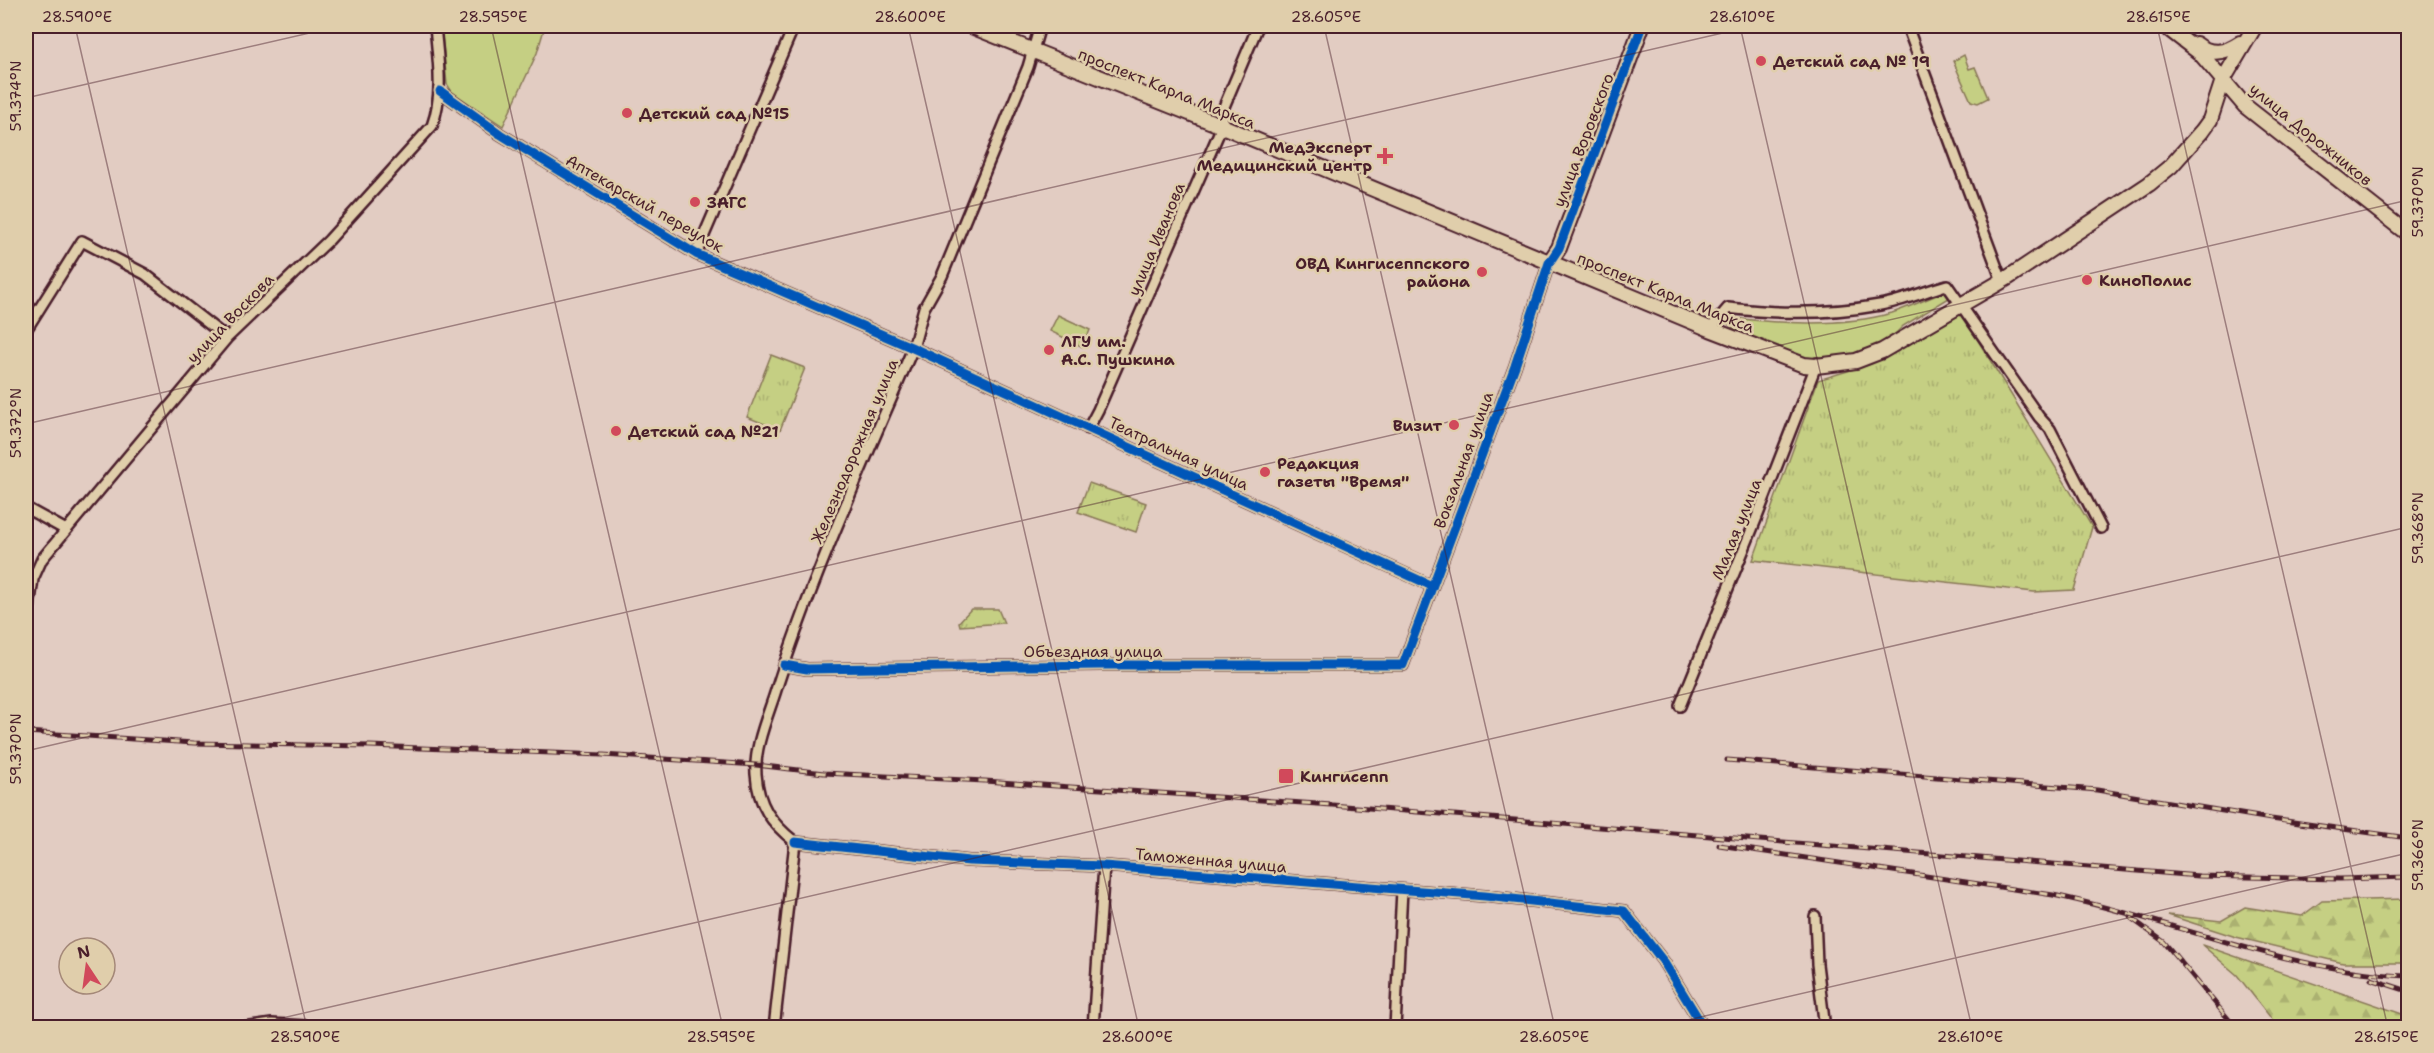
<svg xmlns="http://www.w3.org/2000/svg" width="2434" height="1053" font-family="'Shantell Sans',sans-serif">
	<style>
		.green { fill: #c5cf83; stroke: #887757; stroke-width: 1.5 }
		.forest { fill: url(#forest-firs); stroke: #887757; stroke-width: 1.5 }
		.park { fill: url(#park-tufts); stroke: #887757; stroke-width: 1.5 }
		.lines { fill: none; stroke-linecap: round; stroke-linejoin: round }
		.street-casing { stroke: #4a1f2b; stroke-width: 14 }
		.secondary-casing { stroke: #4a1f2b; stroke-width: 18 }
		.street { stroke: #e0ceab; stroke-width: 9 }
		.secondary { stroke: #e0ceab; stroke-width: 14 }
		.rail-casing { stroke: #4a1f2b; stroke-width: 5 }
		.rail { stroke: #e0ceab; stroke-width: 3; stroke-dasharray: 9; stroke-linecap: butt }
		.cycleway-casing { stroke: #e0ceab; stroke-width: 13 }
		.cycleway { stroke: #0057b8; stroke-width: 9 }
		.ticks { fill: none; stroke: #4a1f2b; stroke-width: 1.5; stroke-opacity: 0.45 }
		.poi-dot { fill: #d1495b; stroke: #e0ceab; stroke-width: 2 }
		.labels { text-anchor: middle; stroke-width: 5; stroke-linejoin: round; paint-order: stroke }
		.poi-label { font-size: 16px; font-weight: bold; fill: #4a1f2b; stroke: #e0ceab; text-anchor: start }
		.street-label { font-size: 16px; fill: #4a1f2b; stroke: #e0ceab }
		.neatline { fill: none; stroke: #4a1f2b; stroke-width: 2 }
		.ticks-label { font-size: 15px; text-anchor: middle; fill: #4a1f2b }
	</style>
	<defs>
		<pattern id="forest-firs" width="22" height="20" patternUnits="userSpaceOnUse" patternTransform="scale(1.5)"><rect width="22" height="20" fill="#c5cf83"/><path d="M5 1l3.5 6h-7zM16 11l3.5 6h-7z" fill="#abb171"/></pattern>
		<pattern id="park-tufts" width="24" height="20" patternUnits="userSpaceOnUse" patternTransform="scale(1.5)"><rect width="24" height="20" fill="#c5cf83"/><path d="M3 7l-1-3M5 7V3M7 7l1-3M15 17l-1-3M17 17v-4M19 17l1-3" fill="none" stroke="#abb171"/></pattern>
	</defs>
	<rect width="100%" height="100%" fill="#e2ccc2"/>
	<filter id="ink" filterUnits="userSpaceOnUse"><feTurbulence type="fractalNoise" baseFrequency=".0167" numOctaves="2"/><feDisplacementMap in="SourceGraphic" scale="12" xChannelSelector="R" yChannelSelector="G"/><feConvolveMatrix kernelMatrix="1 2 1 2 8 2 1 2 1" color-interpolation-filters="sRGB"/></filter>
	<g filter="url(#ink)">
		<path class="green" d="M441,26H545L537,53L503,126L452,92L447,84Z
			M1964,55L1969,69L1975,67L1988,98L1978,103L1971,101L1953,61Z
			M1944,292L1949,298L1903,326L1883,346L1854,357H1821L1805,361L1753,342L1724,321L1727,317C1777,324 1843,327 1892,313C1910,307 1927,299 1944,292Z
			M1058,315L1090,330L1083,347L1050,331Z"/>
		<path class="forest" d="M2408,899V963H2343L2236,937L2168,915L2221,921L2245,907L2302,916L2322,901Z
			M2202,945L2408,1016V1027H2278L2237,975Z"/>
		<path class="park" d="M1960,311L2092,527L2074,590L2034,592L1753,560L1818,380L1871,364Z
			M771,355L805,368L780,430L747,417Z
			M1089,483L1146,503L1136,532L1078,512Z
			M971,609H998L1004,623L960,626L959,622Z"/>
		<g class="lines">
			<g class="street-casing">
				<path id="street" d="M1907,26L2002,281
					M440,91L500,134L696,254L913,348L1432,586
					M696,254L794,26
					M1710,329L1728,308C1778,314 1831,314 1880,305C1903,301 1925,291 1947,285L2039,417L2050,429L2101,528
					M26,330L82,241L145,274L227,338
					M1088,429L1098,410L1222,126L1223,109L1258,26
					M26,508L66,530
					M26,631L33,579L42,559L227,338L329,240L432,126C444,93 438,60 435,26
					M784,665L807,669L1101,665H1403L1515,366L1549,263
					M1680,706L1757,517L1817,363
					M795,842L969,861L1104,866L1485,896L1624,911L1663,961L1704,1028
					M795,842C771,823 758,805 756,774C754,746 768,716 776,690C813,574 865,461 913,348L924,308L942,276L1028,67L1040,26
					M1815,916L1817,964L1825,1028
					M243,1028L272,1024L339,1028
					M774,1028L795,842
					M1093,1028L1104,866
					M1395,1028L1402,890"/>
			</g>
			<g class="secondary-casing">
				<path id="secondary" d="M971,26L1222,126L1710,329L1804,365L1816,366L1856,361L1882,351L2009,277L2149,184L2171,166L2202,131L2210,120L2223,80L2255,26
					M2165,26L2200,53L2245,106L2408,234
					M2196,44C2211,56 2225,53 2240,43
					M1549,263L1559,248L1642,26"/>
			</g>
			<use href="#street" class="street"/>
			<use href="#secondary" class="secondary"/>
			<g class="rail-casing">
				<path id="rail" d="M26,732L194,743L370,746L603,755L756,765L824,773L985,781L1332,805L2199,876L2340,879L2408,877
					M1727,760L2097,790L2271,819L2408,838
					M1719,845L2053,895C2172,919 2286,972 2408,976
					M2131,918L2164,942L2236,1028
					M2371,979L2408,991"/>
			</g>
			<use href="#rail" class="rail"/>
			<g class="cycleway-casing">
				<path id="cycleway" d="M440,91L500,134L696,254L913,348L1432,586
					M784,665L807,669L1101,665H1403L1515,366L1549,263L1559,248L1642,26
					M795,842L969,861L1104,866L1485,896L1624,911L1663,961L1704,1028"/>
			</g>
			<use href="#cycleway" class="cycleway"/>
		</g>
	</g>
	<path class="ticks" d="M75,26L307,1028M491,26L723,1028M908,26L1139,1028M1324,26L1555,1028M1740,26L1972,1028M2157,26L2388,1028M26,98L340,26M26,424L1753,26M26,751L2408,200M239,1028L2408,527M1653,1028L2408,853"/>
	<g class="poi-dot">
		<circle cx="1761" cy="61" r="6"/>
		<circle cx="627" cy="113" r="6"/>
		<path d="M1382 147h6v6h6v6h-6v6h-6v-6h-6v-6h6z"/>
		<circle cx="695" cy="202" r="6"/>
		<circle cx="1482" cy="272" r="6"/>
		<circle cx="2087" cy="280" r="6"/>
		<circle cx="1049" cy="350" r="6"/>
		<circle cx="1454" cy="425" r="6"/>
		<circle cx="616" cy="431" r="6"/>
		<circle cx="1265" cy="472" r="6"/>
		<rect x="1278" y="768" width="16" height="16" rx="3"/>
	</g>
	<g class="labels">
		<g class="poi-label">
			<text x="1773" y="67">Детский сад № 19</text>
			<text x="639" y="119">Детский сад №15</text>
			<text x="1372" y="153" text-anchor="end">МедЭксперт<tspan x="1372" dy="18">Медицинский центр</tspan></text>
			<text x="707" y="208">ЗАГС</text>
			<text x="1470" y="269" text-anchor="end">ОВД Кингисеппского<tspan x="1470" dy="18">района</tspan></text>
			<text x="2099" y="286">КиноПолис</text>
			<text x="1061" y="347">ЛГУ им.<tspan x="1061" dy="18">А.С. Пушкина</tspan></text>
			<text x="1442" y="431" text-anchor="end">Визит</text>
			<text x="628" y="437">Детский сад №21</text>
			<text x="1277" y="469">Редакция<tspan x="1277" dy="18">газеты "Время"</tspan></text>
			<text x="1300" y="782">Кингисепп</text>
		</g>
		<g class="street-label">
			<text transform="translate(1167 88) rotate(22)" y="6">проспект Карла Маркса</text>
			<text transform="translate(2311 134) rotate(39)" y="6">улица Дорожников</text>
			<text transform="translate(1583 140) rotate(-69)" y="6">улица Воровского</text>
			<text transform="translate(645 203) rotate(30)" y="6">Аптекарский переулок</text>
			<text transform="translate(1156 239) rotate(-67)" y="6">улица Иванова</text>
			<text transform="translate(1666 292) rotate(22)" y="6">проспект Карла Маркса</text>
			<text transform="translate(230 318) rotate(-46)" y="6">улица Воскова</text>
			<text transform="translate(854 451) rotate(-67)" y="6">Железнодорожная улица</text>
			<text transform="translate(1179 453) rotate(25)" y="6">Театральная улица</text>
			<text transform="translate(1463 460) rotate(-70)" y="6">Вокзальная улица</text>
			<text transform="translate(1736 529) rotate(-68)" y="6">Малая улица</text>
			<text x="1093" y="657">Объездная улица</text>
			<text transform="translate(1211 860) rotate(5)" y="6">Таможенная улица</text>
		</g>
	</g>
	<rect width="2434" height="1053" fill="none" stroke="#e0ceab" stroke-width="66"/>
	<g transform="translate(87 966) rotate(347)"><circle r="28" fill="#e0ceab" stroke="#a48878" stroke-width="1.5"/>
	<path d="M0-4.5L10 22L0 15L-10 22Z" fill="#d1495b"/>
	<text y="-9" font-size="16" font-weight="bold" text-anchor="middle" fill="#4a1f2b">N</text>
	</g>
	<rect x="33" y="33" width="2368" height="987" class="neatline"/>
	<g class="ticks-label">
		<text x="77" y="22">28.590°E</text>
		<text x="493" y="22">28.595°E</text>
		<text x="910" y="22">28.600°E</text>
		<text x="1326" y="22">28.605°E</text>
		<text x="1742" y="22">28.610°E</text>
		<text x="2158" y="22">28.615°E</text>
		<text transform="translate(16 96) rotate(-90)" y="5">59.374°N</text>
		<text transform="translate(2418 202) rotate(-90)" y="5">59.370°N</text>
		<text transform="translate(16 423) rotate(-90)" y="5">59.372°N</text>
		<text transform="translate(2418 528) rotate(-90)" y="5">59.368°N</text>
		<text transform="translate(16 749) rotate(-90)" y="5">59.370°N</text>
		<text transform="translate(2418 855) rotate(-90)" y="5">59.366°N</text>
		<text x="305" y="1042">28.590°E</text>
		<text x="721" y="1042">28.595°E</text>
		<text x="1137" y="1042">28.600°E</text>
		<text x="1554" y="1042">28.605°E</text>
		<text x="1970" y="1042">28.610°E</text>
		<text x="2386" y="1042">28.615°E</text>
	</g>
</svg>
